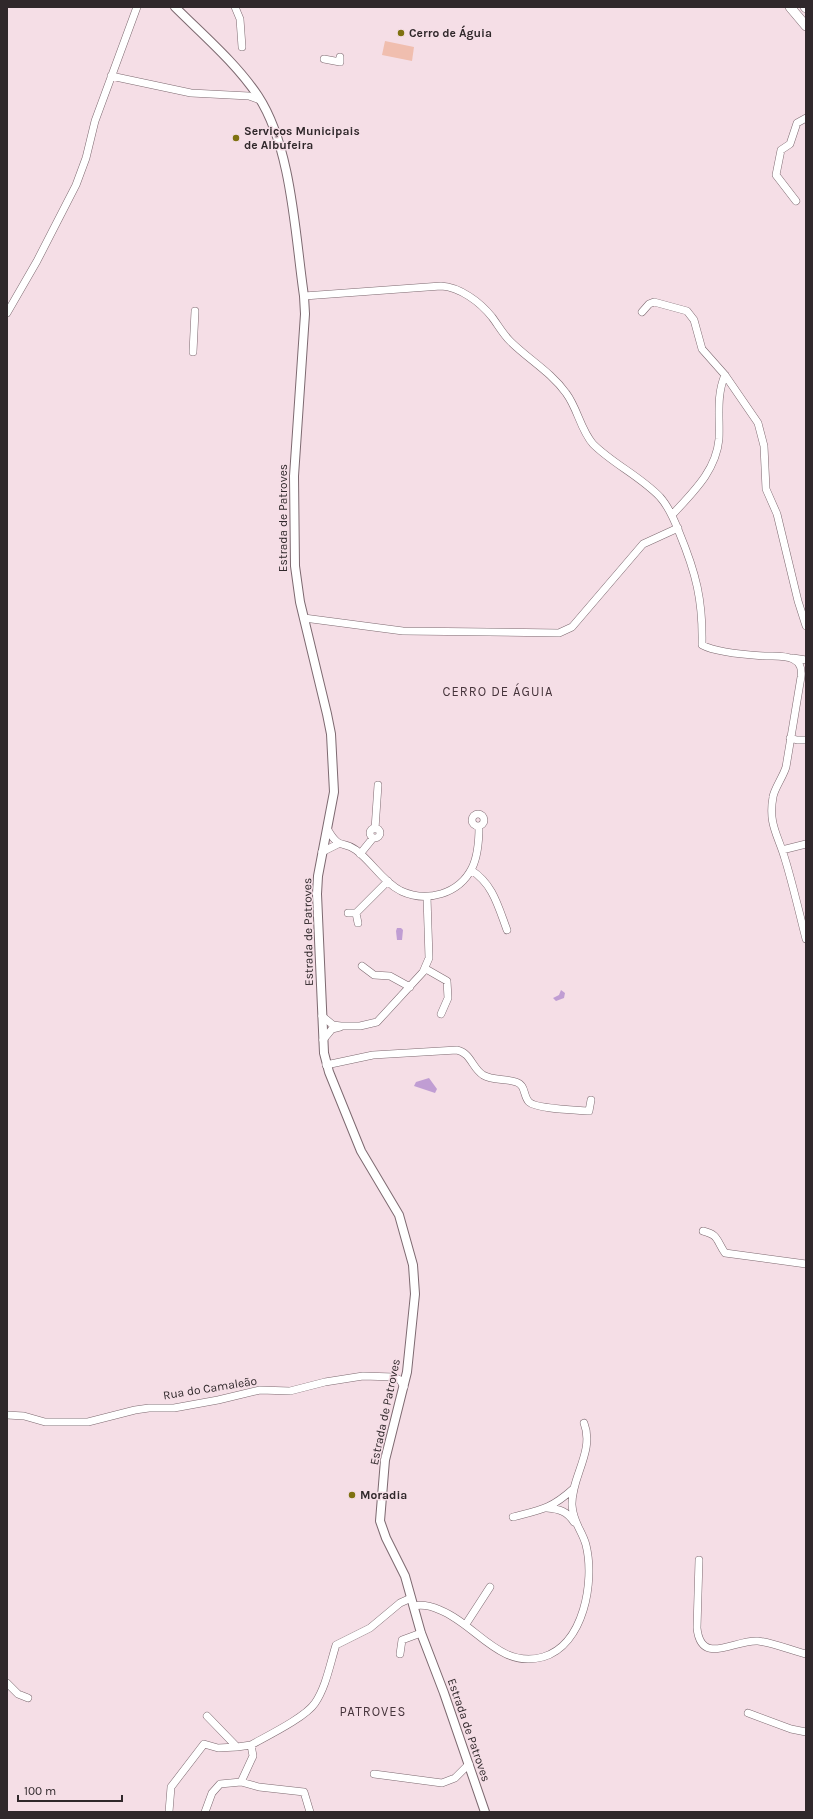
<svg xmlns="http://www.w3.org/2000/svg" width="813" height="1819" font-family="Karla,sans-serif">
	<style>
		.green { fill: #f0beaf }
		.water { fill: #c09dd3 }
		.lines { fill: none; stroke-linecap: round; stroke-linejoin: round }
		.minor-casing { stroke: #7d6970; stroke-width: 8 }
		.tertiary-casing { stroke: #7d6970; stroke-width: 10 }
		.secondary-casing { stroke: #7d6970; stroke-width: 10 }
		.minor { stroke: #fff; stroke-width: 7 }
		.tertiary { stroke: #fff; stroke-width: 8 }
		.secondary { stroke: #fff; stroke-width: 9 }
		.poi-dot { fill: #7f7111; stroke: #f5dee6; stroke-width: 1.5 }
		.labels { text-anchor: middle; stroke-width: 3; stroke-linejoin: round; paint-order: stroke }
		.poi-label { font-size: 12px; font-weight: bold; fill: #30282b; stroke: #f5dee6; text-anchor: start }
		.street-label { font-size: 12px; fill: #30282b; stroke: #f5dee6 }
		.neighbourhood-label { font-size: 13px; letter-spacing: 1px; fill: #46343b; stroke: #f5dee6 }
	</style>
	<rect width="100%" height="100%" fill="#f5dee6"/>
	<path class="green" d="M385,41L414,47L412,61L382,55Z"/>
	<path class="water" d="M397,928H401L403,930L402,940H397L396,931Z
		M561,990L565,993L564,998L556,1001L553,998L559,995Z
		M429,1078L437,1089L435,1093L414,1086L416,1082Z"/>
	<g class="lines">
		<g class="minor-casing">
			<path id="minor" d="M235,7L240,19L242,47
				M324,59L340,62V57
				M111,76L191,93L249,96L260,100
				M796,201L776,175L781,150L790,144L797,123L806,118
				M304,296L441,286C460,287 480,302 492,317C498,325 503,334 510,341C528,359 551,372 566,393C578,409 580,429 593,444C613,464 640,476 660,497C669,507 674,519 679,532C696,573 703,600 702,645C717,653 748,655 766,656C774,656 785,655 793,659C801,663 802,669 801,677L786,767C783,777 774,789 773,797C768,824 778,835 785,859C793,885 799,912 806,939
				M642,312L649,304L654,302L687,311L694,320L702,349L725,375L758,423L764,446L766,489L777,514L798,601L806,626
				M7,313L37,261L76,185L86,158L95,121L137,7
				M193,352L195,311
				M672,515C693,492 716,471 719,439C720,417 716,396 725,375
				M304,618L403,631L559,633L572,627L643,544L678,528
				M793,658L806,660
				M790,738L797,740H806
				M472 820a6 6 0 1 1 12 0a6 6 0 1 1-12 0Z
				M370 833a5 5 0 1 1 10 0a5 5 0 1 1-10 0Z
				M375,829L378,785
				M328,830C340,851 343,840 356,850C372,862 383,882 401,891C427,903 459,894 472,868C478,856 479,840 479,826
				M782,850L806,844
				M322,852L338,844
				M360,854L373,838
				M471,870C493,884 498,906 507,930
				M348,913H356L388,881
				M356,913L358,923
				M362,966L374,975L390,976L410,987
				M426,969L447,981L448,998L441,1014
				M322,1016L333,1025L341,1026H360L377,1022L423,972L429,958L427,897
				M323,1040L332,1029L340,1027
				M326,1065L373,1055L457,1050C471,1053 472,1068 483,1075C493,1081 505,1078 516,1082C526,1085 523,1096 529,1102C536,1109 578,1110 589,1111L591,1100
				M703,1231C719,1235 716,1240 725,1253L806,1264
				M7,1415L24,1416L45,1422H88L135,1410L149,1408H174L218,1400L260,1390L290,1391L325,1382L363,1376L394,1377L400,1380L404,1387
				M547,1508C559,1509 567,1511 574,1522
				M513,1517C540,1510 551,1509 573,1489
				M699,1560L697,1628C701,1667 735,1639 758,1641C774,1643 790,1650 806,1654
				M414,1606C423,1604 431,1606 440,1610C477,1625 499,1669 543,1657C584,1645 595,1581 586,1545C582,1530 573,1523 572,1505C571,1477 595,1451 584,1423
				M466,1624L490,1587
				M400,1654L402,1640L421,1633
				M7,1683L18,1694L28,1698
				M748,1713L791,1729L806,1732
				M207,1716L237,1747L251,1745
				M374,1774L442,1783L455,1778L469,1764
				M169,1812L171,1787L204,1744L218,1748L237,1747
				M205,1812L212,1793L220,1784L241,1782
				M310,1812L304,1792L259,1787L241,1782L253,1756L251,1745C267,1736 306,1717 315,1703C326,1687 330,1664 336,1645L370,1628L400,1603L411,1598"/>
		</g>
		<g class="tertiary-casing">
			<path id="tertiary" d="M175,7C203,35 236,63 258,96C292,148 295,235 304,296L305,314L294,476L295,566L300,602L327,714L331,734L334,792L318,876L317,894L324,1053L329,1072L361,1151L399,1215L413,1265L415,1294L407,1372L385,1460L380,1521L386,1538L405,1576L421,1633L444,1693L485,1812"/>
		</g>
		<g class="secondary-casing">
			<path id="secondary" d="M790,7L806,26
				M805,7L806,8"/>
		</g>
		<use href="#minor" class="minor"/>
		<use href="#tertiary" class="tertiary"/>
		<use href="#secondary" class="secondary"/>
	</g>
	<g class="poi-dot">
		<circle cx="401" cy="33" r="4"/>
		<circle cx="236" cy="138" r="4"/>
		<circle cx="352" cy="1495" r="4"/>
	</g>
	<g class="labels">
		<g class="poi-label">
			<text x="409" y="37">Cerro de Águia</text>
			<text x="244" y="135">Serviços Municipais<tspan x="244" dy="14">de Albufeira</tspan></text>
			<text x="360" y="1499">Moradia</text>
		</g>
		<g class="street-label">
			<text transform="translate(283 518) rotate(-90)" y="4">Estrada de Patroves</text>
			<text transform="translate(308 932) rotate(-91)" y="4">Estrada de Patroves</text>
			<text transform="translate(210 1388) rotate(-9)" y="4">Rua do Camaleão</text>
			<text transform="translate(385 1412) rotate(-78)" y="4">Estrada de Patroves</text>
			<text transform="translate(469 1730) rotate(71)" y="4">Estrada de Patroves</text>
		</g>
		<g class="neighbourhood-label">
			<text x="498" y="696">CERRO DE ÁGUIA</text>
			<text x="373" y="1716">PATROVES</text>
		</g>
	</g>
	<rect width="813" height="1819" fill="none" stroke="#30282b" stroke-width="16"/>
	<path d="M18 1795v6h104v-6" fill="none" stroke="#30282b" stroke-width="2"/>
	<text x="24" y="1795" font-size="12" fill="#30282b" stroke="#f5dee6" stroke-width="3" paint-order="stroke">100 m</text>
</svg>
